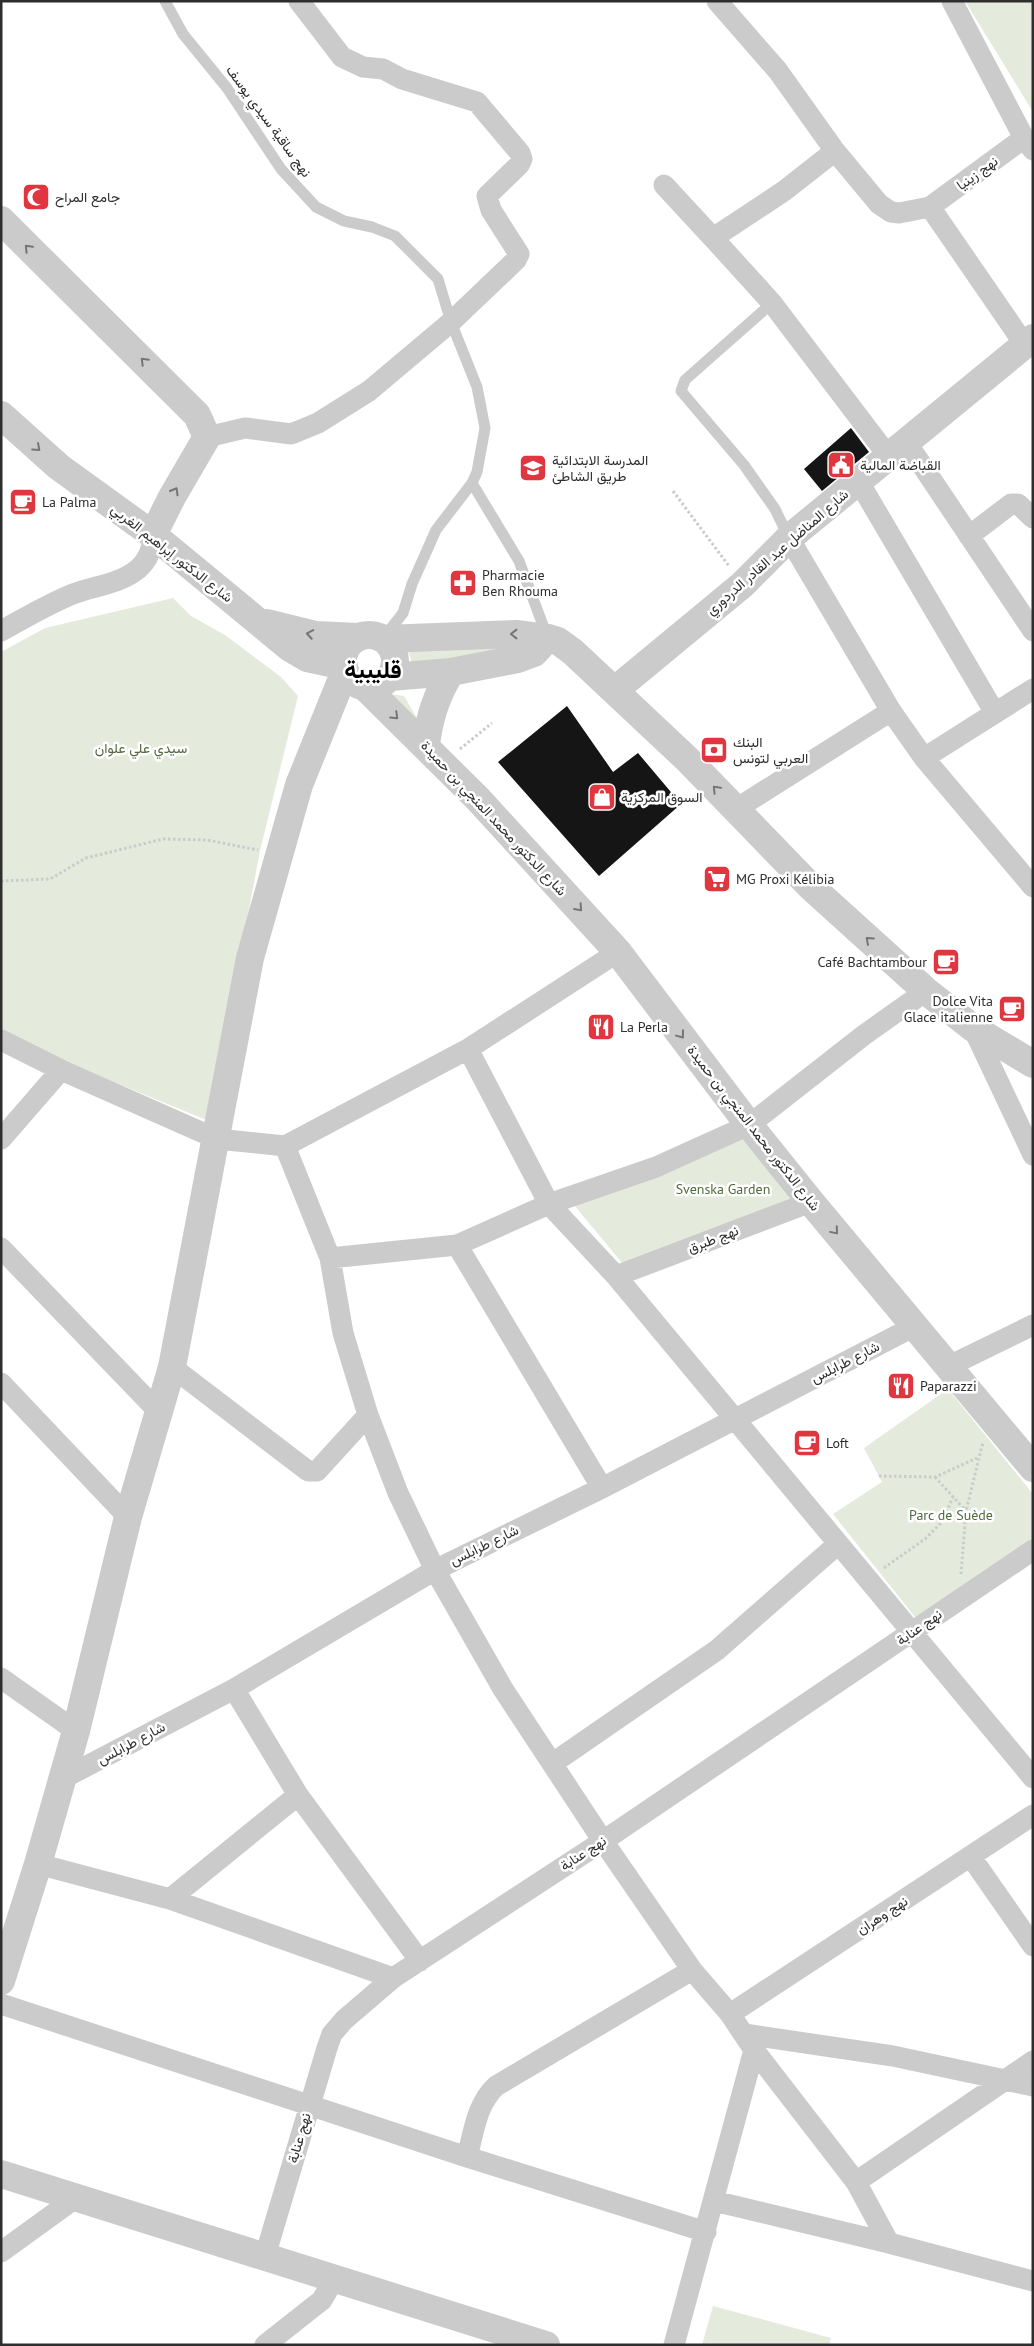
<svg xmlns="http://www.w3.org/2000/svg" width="1034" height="2346" font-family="'PT Sans',Vazirmatn,sans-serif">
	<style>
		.green { fill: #e4ebdc }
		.building { fill: #151515 }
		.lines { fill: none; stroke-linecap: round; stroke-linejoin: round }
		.path { stroke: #cbcbcb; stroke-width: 3; stroke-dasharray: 2.5 2.5; stroke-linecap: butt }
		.service { stroke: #cbcbcb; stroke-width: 11 }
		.minor { stroke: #cbcbcb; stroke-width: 21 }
		.tertiary { stroke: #cbcbcb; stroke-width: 28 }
		.oneway { stroke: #757575 }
		.labels { text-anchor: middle; stroke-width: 5; stroke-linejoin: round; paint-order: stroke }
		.street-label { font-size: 14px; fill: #2e2e2e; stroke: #fff }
		.poi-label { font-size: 14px; fill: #2e2e2e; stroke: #fff; text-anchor: start }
		.park-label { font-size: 14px; fill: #51693d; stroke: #fff }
		.town-label { font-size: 24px; font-weight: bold; fill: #000; stroke: #fff }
	</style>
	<rect width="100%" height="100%" fill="#fff"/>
	<path class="green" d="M965,1H1033V112Z
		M173,598L191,616L225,635L281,677L298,696L260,851L209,1121L1,1036V652L45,628Z
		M407,643H528L413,669Z
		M383,693L404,696L421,725Z
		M737,1133L798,1205L633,1276L574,1205Z
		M948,1389L1033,1494V1551L923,1627L833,1514L882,1482L864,1448Z
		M713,2306L831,2338L829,2345H702Z"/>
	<path class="building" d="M851,428L869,452L822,491L804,469Z
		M567,706L613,772L638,753L681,804L599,876L498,762Z"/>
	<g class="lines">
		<path class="path" d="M673,491L729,566
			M460,749L492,723
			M1,881L50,879L86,858L163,839L207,840L258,850
			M879,1476L935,1477L977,1458
			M935,1477L966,1511
			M884,1568L925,1539L942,1522L953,1497
			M961,1574L966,1511L983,1442"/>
		<path class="service" d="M165,1L183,34L227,88L281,169L316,207L344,221L372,227L395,236L438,279L451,322L477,387L485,428L477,472L472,483L436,530L412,584L403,613L385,636
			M772,303L685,380L681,391L744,465L775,509L789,538
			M472,483L519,561L547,636"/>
		<path class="minor" d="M717,1L778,71L835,151L879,204L891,212L899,213L930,207L1025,345
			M952,1L1024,138L1033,150
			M835,151L784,191L713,238L772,303L889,457
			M664,185L713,238
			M930,207L1024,138
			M207,437L245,428L291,434L318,423L369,391L451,322L516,260L519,254L491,210L487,196L519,165L522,159L520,153L477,102L402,79L383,69L363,67L342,57L299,1
			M907,443L1033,631
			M859,482L995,713
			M969,536L1011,504H1018L1033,518
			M789,538L891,711L924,758L1033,887
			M1,631C25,618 48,604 73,594C94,586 120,584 138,569C149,559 152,549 153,535
			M924,758L1033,689
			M736,809L891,711
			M973,1028L1033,1155
			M1,1040L61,1070L217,1139L285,1146L468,1049L618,952
			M468,1049L549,1204L616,1276L1033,1778
			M1,1139L61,1070
			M285,1146L330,1258L343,1333L368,1415L398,1493L435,1570L503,1689L603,1841L692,1970L730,2014L754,2050L856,2182L889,2243L1033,2281
			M457,1245L602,1488
			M1,1248L158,1411
			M330,1258L457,1245L549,1204L656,1167L749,1125L864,1035L926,991
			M616,1276L811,1202
			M172,1367L308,1471H317L368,1415
			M947,1367L1033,1325
			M1,1383L128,1517
			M1,1678L76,1731
			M234,1689L298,1795L420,1961
			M553,1763L717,1650L838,1544
			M62,1779L234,1689L435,1570L602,1488L915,1326
			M971,1857L1033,1946
			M38,1864L170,1899L393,1978
			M170,1899L298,1795
			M1,2004L467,2157L706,2232
			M730,2014L1033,1815
			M744,2034L893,2056L1033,2086
			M467,2157C474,2132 476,2105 496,2086L692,1970
			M856,2182L1033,2061
			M714,2201L889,2243
			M1,2252L77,2197
			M265,2256L327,2048L332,2034L344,2020L393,1978L603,1841L1033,1550
			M265,2345L322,2300L334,2279
			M674,2345L754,2050"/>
		<path class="tertiary" d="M1,220L197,415L207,437L172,497L153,535
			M1,415L59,467L153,535L290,648L307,658L344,666
			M267,623L316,635L359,637
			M343 661a26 26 0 1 1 52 0a26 26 0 1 1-52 0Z
			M383,639L516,634L548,638L558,641L573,652L688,760L810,886L926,991L973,1028L1033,1064
			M390,677L451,672L518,659L534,653L548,638
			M365,687L478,799L618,952L749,1125L811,1202L1033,1468
			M615,690L742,585L789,538L1033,338
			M426,745C429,718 436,695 451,672
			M1,1981L38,1864L76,1731L128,1517L172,1367L250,958L299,785L345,671
			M1,2174L546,2345"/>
	</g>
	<defs><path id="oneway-chevron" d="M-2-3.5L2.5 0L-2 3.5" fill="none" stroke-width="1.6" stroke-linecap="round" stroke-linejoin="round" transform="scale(1.25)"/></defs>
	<g class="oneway">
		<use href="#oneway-chevron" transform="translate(28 248) rotate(-134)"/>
		<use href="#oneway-chevron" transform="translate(144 361) rotate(-135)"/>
		<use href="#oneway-chevron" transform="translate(37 448) rotate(42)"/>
		<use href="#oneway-chevron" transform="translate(175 491) rotate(-60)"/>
		<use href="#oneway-chevron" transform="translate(310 634) rotate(-170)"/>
		<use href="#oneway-chevron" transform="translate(514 634) rotate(180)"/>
		<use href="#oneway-chevron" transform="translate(395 716) rotate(44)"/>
		<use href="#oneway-chevron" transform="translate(716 789) rotate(-134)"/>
		<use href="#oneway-chevron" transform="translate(579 908) rotate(48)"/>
		<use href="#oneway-chevron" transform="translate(869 940) rotate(-138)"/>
		<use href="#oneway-chevron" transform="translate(681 1035) rotate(53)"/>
		<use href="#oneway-chevron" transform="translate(835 1231) rotate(50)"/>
	</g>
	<defs>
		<g id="mosque-square" transform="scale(1.4375)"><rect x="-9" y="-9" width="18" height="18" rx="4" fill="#e03640" stroke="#fff"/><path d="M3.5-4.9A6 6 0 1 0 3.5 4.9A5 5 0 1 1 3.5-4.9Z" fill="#fff"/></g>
		<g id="civic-square" transform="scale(1.4375)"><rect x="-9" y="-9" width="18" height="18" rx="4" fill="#e03640" stroke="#fff"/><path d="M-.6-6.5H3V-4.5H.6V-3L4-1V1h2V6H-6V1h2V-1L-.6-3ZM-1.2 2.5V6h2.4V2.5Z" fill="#fff"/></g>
		<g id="school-square" transform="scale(1.4375)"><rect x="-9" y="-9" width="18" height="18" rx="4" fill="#e03640" stroke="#fff"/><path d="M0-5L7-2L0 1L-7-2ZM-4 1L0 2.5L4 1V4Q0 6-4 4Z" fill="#fff"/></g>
		<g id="cafe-square" transform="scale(1.4375)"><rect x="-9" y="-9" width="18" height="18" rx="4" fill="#e03640" stroke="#fff"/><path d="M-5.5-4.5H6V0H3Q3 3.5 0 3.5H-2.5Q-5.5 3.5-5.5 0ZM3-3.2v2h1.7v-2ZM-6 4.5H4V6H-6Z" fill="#fff"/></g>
		<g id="pharmacy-square" transform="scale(1.4375)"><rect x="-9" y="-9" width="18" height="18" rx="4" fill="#e03640" stroke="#fff"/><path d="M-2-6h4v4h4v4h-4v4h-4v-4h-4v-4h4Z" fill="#fff"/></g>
		<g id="bank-square" transform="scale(1.4375)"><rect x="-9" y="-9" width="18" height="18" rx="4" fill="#e03640" stroke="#fff"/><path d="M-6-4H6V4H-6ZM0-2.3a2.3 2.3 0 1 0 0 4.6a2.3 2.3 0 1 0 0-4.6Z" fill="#fff"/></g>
		<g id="shop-square" transform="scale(1.4375)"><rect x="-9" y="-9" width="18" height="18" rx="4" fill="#e03640" stroke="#fff"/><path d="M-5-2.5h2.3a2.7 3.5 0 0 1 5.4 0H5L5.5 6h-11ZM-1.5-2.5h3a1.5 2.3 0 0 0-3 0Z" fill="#fff"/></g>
		<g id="supermarket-square" transform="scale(1.4375)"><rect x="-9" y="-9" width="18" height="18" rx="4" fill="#e03640" stroke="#fff"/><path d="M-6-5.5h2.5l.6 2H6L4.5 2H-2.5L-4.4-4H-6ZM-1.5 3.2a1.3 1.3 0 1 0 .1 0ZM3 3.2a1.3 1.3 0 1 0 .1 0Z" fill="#fff"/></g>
		<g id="restaurant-square" transform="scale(1.4375)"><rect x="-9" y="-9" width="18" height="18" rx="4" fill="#e03640" stroke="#fff"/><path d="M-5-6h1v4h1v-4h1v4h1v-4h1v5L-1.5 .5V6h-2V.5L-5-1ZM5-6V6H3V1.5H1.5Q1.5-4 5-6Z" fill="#fff"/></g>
	</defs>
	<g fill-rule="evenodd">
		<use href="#mosque-square" x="36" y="197"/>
		<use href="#civic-square" x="841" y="465"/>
		<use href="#school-square" x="533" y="468"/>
		<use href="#cafe-square" x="23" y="502"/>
		<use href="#pharmacy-square" x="463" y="583"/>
		<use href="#bank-square" x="714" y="750"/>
		<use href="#shop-square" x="602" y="797"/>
		<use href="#supermarket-square" x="717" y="879"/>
		<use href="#cafe-square" x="946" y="962"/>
		<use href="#cafe-square" x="1012" y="1009"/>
		<use href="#restaurant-square" x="601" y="1027"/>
		<use href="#restaurant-square" x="901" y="1386"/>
		<use href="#cafe-square" x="807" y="1443"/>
	</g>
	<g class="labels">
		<g class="street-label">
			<text transform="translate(269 121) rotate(54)" y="5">نهج ساقية سيدي يوسف</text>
			<text transform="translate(977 173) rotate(-36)" y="5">نهج زينيا</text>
			<text transform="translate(777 552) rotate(-41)" y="5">شارع المناضل عبد القادر الدردوري</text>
			<text transform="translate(172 553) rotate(38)" y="5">شارع الدكتور إبراهيم الغربي</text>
			<text transform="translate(494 818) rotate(47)" y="5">شارع الدكتور محمد المنجي بن حميدة</text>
			<text transform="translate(754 1128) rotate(52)" y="5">شارع الدكتور محمد المنجي بن حميدة</text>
			<text transform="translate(713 1239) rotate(-21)" y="5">نهج طبرق</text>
			<text transform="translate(845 1362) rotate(-27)" y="5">شارع طرابلس</text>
			<text transform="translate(484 1545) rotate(-26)" y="5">شارع طرابلس</text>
			<text transform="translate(919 1627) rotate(-35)" y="5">نهج عنابة</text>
			<text transform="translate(131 1743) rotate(-28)" y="5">شارع طرابلس</text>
			<text transform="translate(583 1853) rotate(-33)" y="5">نهج عنابة</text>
			<text transform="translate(882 1915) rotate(-33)" y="5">نهج وهران</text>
			<text transform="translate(299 2138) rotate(-74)" y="5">نهج عنابة</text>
		</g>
		<g class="poi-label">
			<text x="55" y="202">جامع المراح</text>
			<text x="552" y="465">المدرسة الابتدائية<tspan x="552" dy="16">طريق الشاطئ</tspan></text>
			<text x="860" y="470">القباضة المالية</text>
			<text x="42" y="507">La Palma</text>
			<text x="482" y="580">Pharmacie<tspan x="482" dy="16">Ben Rhouma</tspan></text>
			<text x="733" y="747">البنك<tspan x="733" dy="16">العربي لتونس</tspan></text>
			<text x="621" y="802">السوق المركزية</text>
			<text x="736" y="884">MG Proxi Kélibia</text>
			<text x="927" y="967" text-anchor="end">Café Bachtambour</text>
			<text x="993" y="1006" text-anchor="end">Dolce Vita<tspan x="993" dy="16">Glace italienne</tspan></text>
			<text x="620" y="1032">La Perla</text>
			<text x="920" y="1391">Paparazzi</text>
			<text x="826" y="1448">Loft</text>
		</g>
		<g class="park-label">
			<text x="141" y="753">سيدي علي علوان</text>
			<text x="723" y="1194">Svenska Garden</text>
			<text x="951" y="1520">Parc de Suède</text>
		</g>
		<g class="town-label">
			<text x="373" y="678">قليبية</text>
		</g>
	</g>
	<rect width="1034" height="2346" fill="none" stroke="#2e2e2e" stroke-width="5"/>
</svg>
